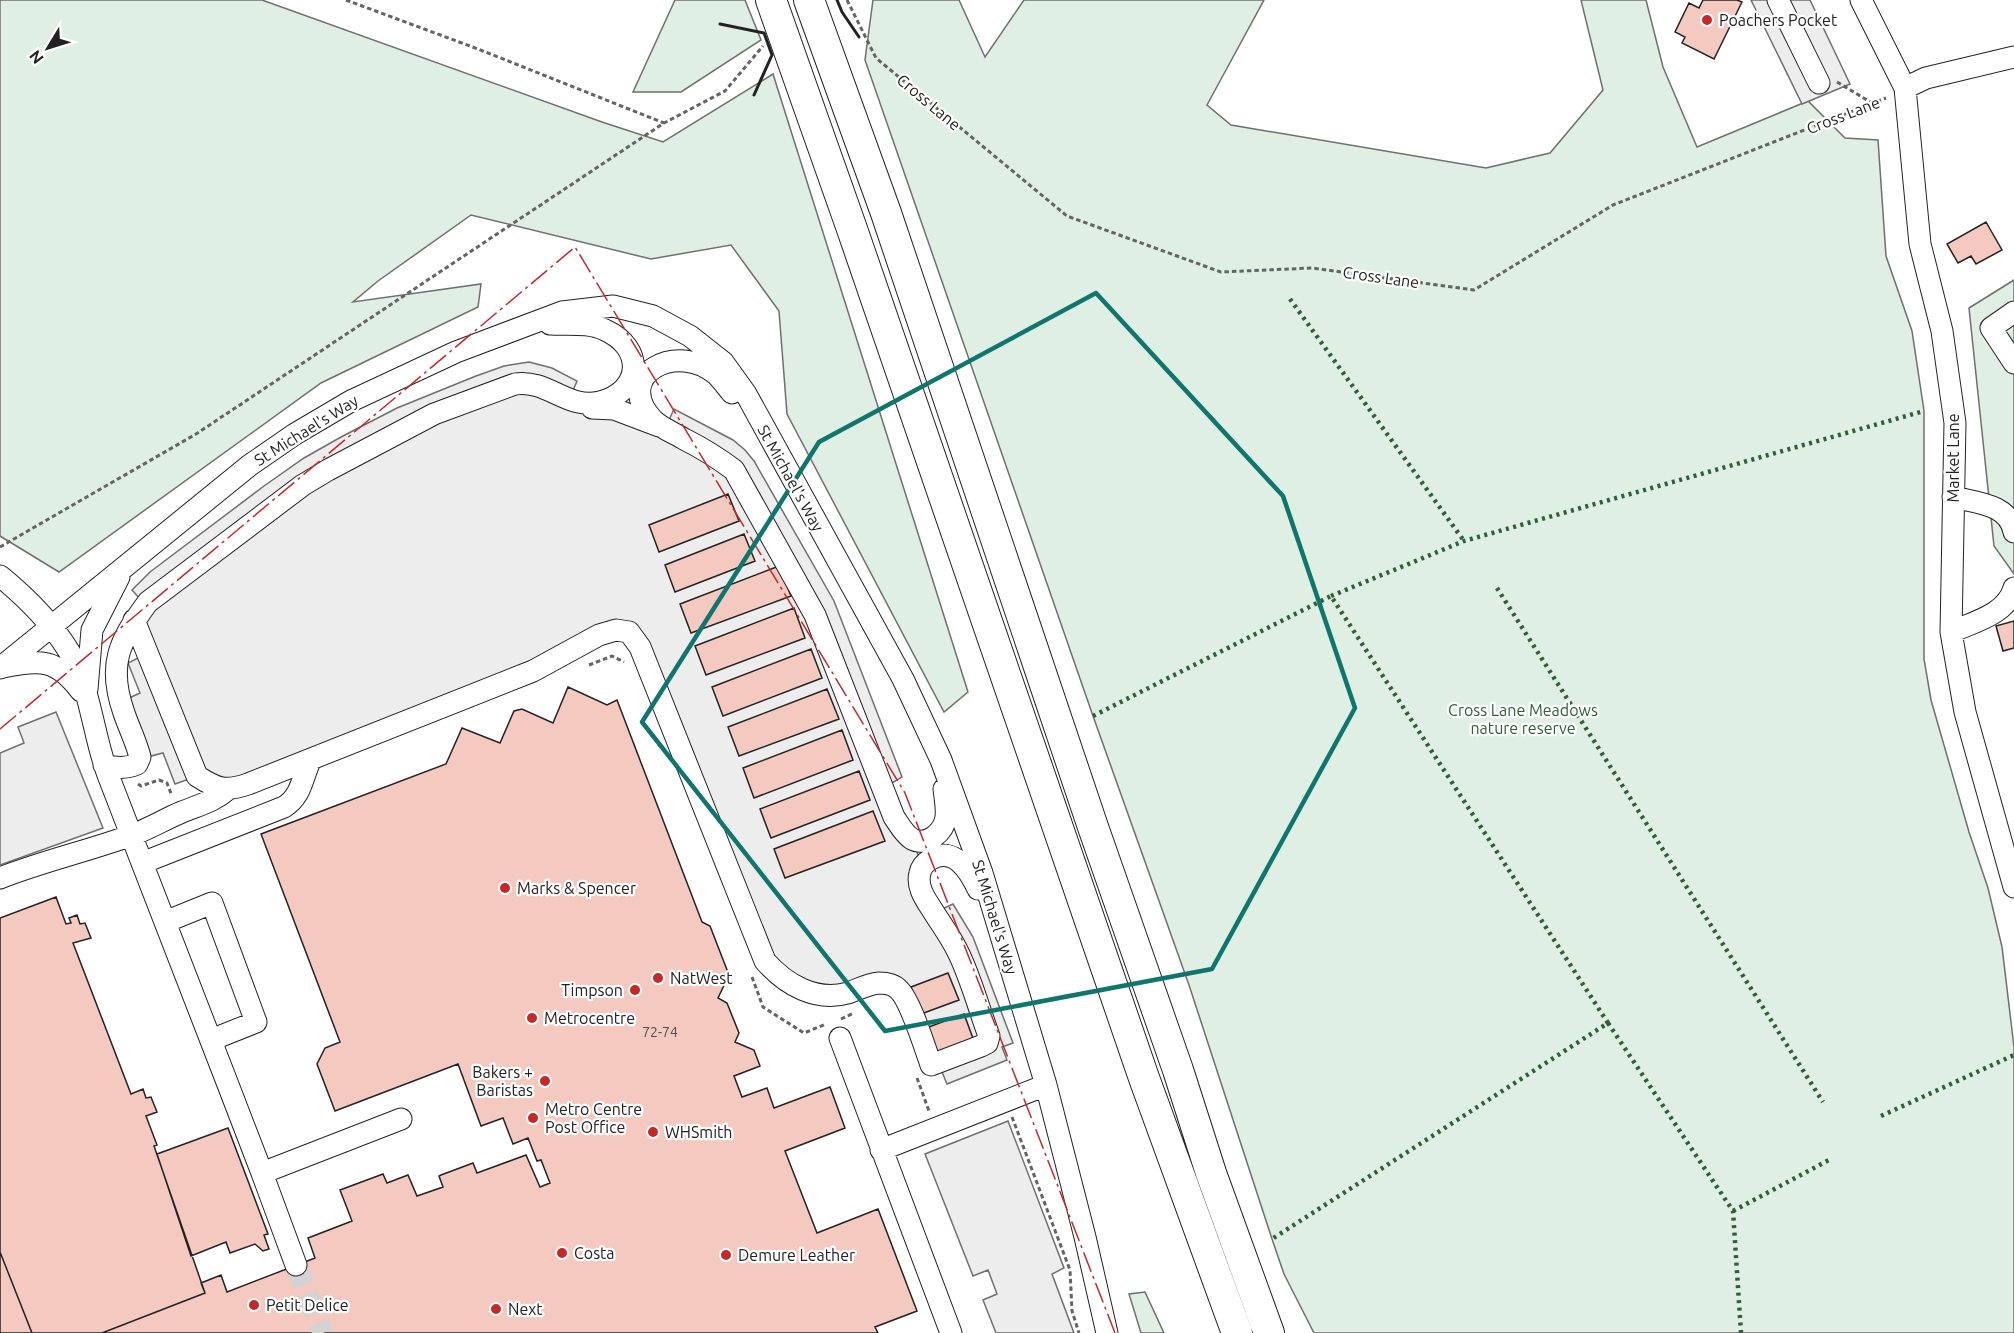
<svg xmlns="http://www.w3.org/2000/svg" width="2014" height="1333" font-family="Ubuntu,sans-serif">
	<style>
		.green { fill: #e0efe3; stroke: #6f6f6f; stroke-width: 1.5 }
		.parking { fill: #ededed; stroke: #6f6f6f; stroke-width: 1.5 }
		.building { fill: #f3c9c0; stroke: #222; stroke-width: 1.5 }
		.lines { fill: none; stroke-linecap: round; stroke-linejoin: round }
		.minor-tunnel { stroke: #d3d3d3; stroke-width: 21; stroke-dasharray: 21 10; stroke-linecap: butt }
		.minor-casing { stroke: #222; stroke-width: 23 }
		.highway-casing { stroke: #222; stroke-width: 32 }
		.path { stroke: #646464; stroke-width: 3; stroke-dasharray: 4.5 3; stroke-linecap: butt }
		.minor { stroke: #fff; stroke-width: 21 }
		.highway { stroke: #fff; stroke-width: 30 }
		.hedge { stroke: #2f5e38; stroke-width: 4.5; stroke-dasharray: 3 4.5; stroke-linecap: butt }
		.wall { stroke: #222; stroke-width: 3 }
		.power { stroke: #c62828; stroke-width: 1.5; stroke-dasharray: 21 4.5 3 4.5; stroke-linecap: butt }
		.marked { fill: none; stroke: #0f766e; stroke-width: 4.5; stroke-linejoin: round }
		.poi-dot { fill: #c62828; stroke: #fff; stroke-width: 2 }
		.labels { text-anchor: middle; stroke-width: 4.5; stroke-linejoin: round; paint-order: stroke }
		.number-label { font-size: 14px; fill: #564c4a }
		.poi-label { font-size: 16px; fill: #222; stroke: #fff; text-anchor: start }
		.street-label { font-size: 16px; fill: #222; stroke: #fff }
		.park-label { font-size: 16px; fill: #2f5e38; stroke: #fff }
	</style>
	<rect width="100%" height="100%" fill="#fff"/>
	<path class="green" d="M0,0H262L602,122L663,142L773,74L968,692L944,712L787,414L779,311L731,245L651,259L471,215L378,281L353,302L481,284L478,307L321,383L59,572L0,536Z
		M675,0H745L761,40L681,92H633Z
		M873,0H959L985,57L1024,0H1264L1207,105L1231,125L1486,168L1550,153L1603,90L1581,0H1646L1663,67L1697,147L1808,101L1845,138L1878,140L1886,256L1912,331L1924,411V659L1931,700L1969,832L1988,888L2002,947L2014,1047V1333H1314L1284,1274L1272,1239L1189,985L1093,716L865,60Z
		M2014,280V574L1994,546L1969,308Z
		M1145,1292L1164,1333H1141L1129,1294Z"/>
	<path class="parking" d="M1751,0H1810L1850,84L1802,104Z
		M529,362L552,368L577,381L571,395L616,390L661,419L669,420L674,409L733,440L745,450L754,461L834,601L902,777L890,784L940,910L953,904L973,937L1013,1043L1002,1047L1007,1060L947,1084L904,981L898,976L878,974L838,986L813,985L783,969L769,953L639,630L550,654L234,785L189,779L175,784L163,753L151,756L127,699L140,693L128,663L140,657V599L132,590L150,572L264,486L304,458L341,437L397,408L476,376L504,366Z
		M56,712L103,828L0,865V753L24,743L18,727Z
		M1008,1121L1064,1268L1052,1274L1074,1333H996L983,1300L997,1294L988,1270L973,1276L925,1154Z"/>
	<path class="building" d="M1703,0H1737L1742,2L1714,59L1682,43L1685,37L1675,32L1689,3L1699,8Z
		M1986,222L2002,250L1976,264L1971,256L1958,263L1947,244Z
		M728,494L739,521L659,552L649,525Z
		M744,534L755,561L675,592L665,565Z
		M779,566L791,596L691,633L680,604Z
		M794,608L805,638L706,675L695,646Z
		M2014,621V648L2003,651L1996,626Z
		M811,649L822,678L723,716L712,687Z
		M568,687L607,705L617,700L702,922L710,926L729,975L718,998L727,1003L739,1033L735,1042L754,1050L760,1066L734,1076L742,1097L767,1088L774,1108L830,1087L845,1128L785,1151L817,1233L878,1209L917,1311L875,1327L878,1333H102L205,1293L201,1283L221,1275L227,1292L315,1258L308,1238L352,1221L340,1190L383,1174L387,1183L408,1175L417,1196L443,1187L439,1176L441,1175L473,1163L477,1173L526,1155L540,1187L550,1183L541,1160L537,1161L528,1138L513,1144L503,1118L481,1126L458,1064L335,1111L317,1064L325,1048L340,1042L261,834L446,764L462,728L500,743L514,711L522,709L553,723Z
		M827,689L839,719L739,756L728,727Z
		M842,730L853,760L754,798L743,768Z
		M859,771L870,800L771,838L760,809Z
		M873,811L885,841L785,878L774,849Z
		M56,897L66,924L71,923L69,918L77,915L80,924L85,923L91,938L73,943L131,1094L143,1089L146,1098L151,1097L157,1112L146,1116L157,1145L154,1146L205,1293L102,1333H32L0,1252V918Z
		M948,973L959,1000L921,1014L911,987Z
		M964,1014L974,1041L936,1055L926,1028Z
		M228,1128L268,1234L264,1235L269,1249L263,1251L255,1244L230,1253L226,1242L191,1256L157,1154Z
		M0,1252L32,1333H0Z"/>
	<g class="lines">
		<path class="minor-tunnel" d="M296,1265L323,1333"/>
		<g class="minor-casing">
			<path id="minor" d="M1778,0L1819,83
				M1861,0L1905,88L1920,244L1942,331L1955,423L1951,632L1965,712L2014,887
				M1905,88L1926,78L2014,57
				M2014,312L1991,328L2014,363
				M732,393C727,387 722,380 717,375C678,340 611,375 653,420C661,428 674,433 684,439C702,448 718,458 734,470L815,615L894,817C899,824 904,834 912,839C927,847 944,832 946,817C947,808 945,798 944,789
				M592,408L614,409L659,426
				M1953,497C1977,503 2009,504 2014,532
				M0,576C27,598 52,623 70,653C91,690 93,735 108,775C159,907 211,1040 262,1173L401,1119
				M134,620L197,776C217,789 225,792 248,784L533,671L599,635L616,630L629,632L640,647L765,961C786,985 816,1002 848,993C859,989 868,984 879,983C886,983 893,984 898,989C910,999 925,1048 931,1065L981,1046L987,1043L989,1036C979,1009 970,975 957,950C950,936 941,924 933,911C926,900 916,887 920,873C921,867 926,862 931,859C954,846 969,870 978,889
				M1951,632C1974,622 2007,614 2014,588
				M3,667C41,659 57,659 81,691
				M0,668L250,465L295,434L351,401L456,352L562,312L613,306L653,316L690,336L723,362L746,394L903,679L941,760L982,873L1046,1085L1085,1237L1107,1333
				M87,689L92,630L119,577
				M104,765C117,768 125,769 137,764L140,757C136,741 129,728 124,713C107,665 119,641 148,602L303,485L328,470L434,414L515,384C548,379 567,410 600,402C642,391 645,348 605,330C589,322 568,325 550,324
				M142,863L284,807C302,796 302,777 311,759
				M0,878C43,861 88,851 132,835C149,829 165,819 182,812C199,805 213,802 227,790
				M165,922L212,903L256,1022L211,1040
				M840,1038L951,1333
				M881,1150L1046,1085
				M262,1173L296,1265"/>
		</g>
		<g class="highway-casing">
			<path id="highway" d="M771,0L852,229L1144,1078L1237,1333
				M809,0L886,213L1093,827L1178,1070L1211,1173L1269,1333"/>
		</g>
		<path class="path" d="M346,0L478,49L664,123
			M847,0L876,58L1067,216L1221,272L1312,268L1474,290L1613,205L1886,98
			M1837,82L1872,103
			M0,547L196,434L664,123L725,91L763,46
			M589,665L612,656L624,662
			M138,784L141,786L159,780L167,783L172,796
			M752,977L763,1007L804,1033L826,1024
			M841,1019L854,1013
			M917,1078L929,1111
			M1012,1117L1070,1270L1072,1311L1079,1333"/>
		<use href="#minor" class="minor"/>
		<use href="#highway" class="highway"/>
		<path class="hedge" d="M1290,299L1464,541
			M1497,588L1823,1102
			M1331,596L1464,541L1924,411
			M1093,716L1331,596L1608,1023L1272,1239
			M1608,1023L1733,1211L1741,1333
			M1881,1116L2014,1055
			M1733,1211L1829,1160"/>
		<path class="wall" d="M837,0L842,12L859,37
			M720,24L764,33L772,55L754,95"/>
		<path class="power" d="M0,729L575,247L905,793L1115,1333"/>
	</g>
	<path class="marked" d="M1096,293L1283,496L1355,708L1212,969L885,1031L642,722L819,442Z"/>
	<g class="poi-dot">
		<circle cx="1707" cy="20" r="6"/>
		<circle cx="505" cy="888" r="6"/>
		<circle cx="658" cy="978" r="6"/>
		<circle cx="635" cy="990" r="6"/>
		<circle cx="532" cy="1018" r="6"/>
		<circle cx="545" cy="1081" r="6"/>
		<circle cx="533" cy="1118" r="6"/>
		<circle cx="653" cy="1132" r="6"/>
		<circle cx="562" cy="1253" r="6"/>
		<circle cx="726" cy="1255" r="6"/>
		<circle cx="254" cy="1305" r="6"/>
		<circle cx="496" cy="1309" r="6"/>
	</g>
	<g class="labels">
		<g class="number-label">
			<text x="660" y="1037">72-74</text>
		</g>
		<g class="poi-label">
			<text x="1719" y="26">Poachers Pocket</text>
			<text x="517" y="894">Marks &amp; Spencer</text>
			<text x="670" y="984">NatWest</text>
			<text x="623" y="996" text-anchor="end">Timpson</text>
			<text x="544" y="1024">Metrocentre</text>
			<text x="533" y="1078" text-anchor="end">Bakers +<tspan x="533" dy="18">Baristas</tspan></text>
			<text x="545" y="1115">Metro Centre<tspan x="545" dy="18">Post Office</tspan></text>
			<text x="665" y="1138">WHSmith</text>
			<text x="574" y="1259">Costa</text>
			<text x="738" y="1261">Demure Leather</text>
			<text x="266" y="1311">Petit Delice</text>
			<text x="508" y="1315">Next</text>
		</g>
		<g class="street-label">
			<text transform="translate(929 102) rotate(40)" y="6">Cross Lane</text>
			<text transform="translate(1843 115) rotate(-21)" y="6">Cross Lane</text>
			<text transform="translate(1381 277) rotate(8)" y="6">Cross Lane</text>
			<text transform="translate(306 430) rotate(-32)" y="6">St Michael's Way</text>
			<text transform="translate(1953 458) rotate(-90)" y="6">Market Lane</text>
			<text transform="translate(791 478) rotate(61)" y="6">St Michael's Way</text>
			<text transform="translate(995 917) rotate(73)" y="6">St Michael's Way</text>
		</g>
		<g class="park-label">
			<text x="1523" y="716">Cross Lane Meadows<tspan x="1523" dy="18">nature reserve</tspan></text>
		</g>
	</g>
	<g transform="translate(48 48) rotate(232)" stroke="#ffffff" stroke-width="4.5" paint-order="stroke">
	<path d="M0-4.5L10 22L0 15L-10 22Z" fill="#222222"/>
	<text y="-9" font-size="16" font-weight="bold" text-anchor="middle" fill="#222222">N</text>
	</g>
</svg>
